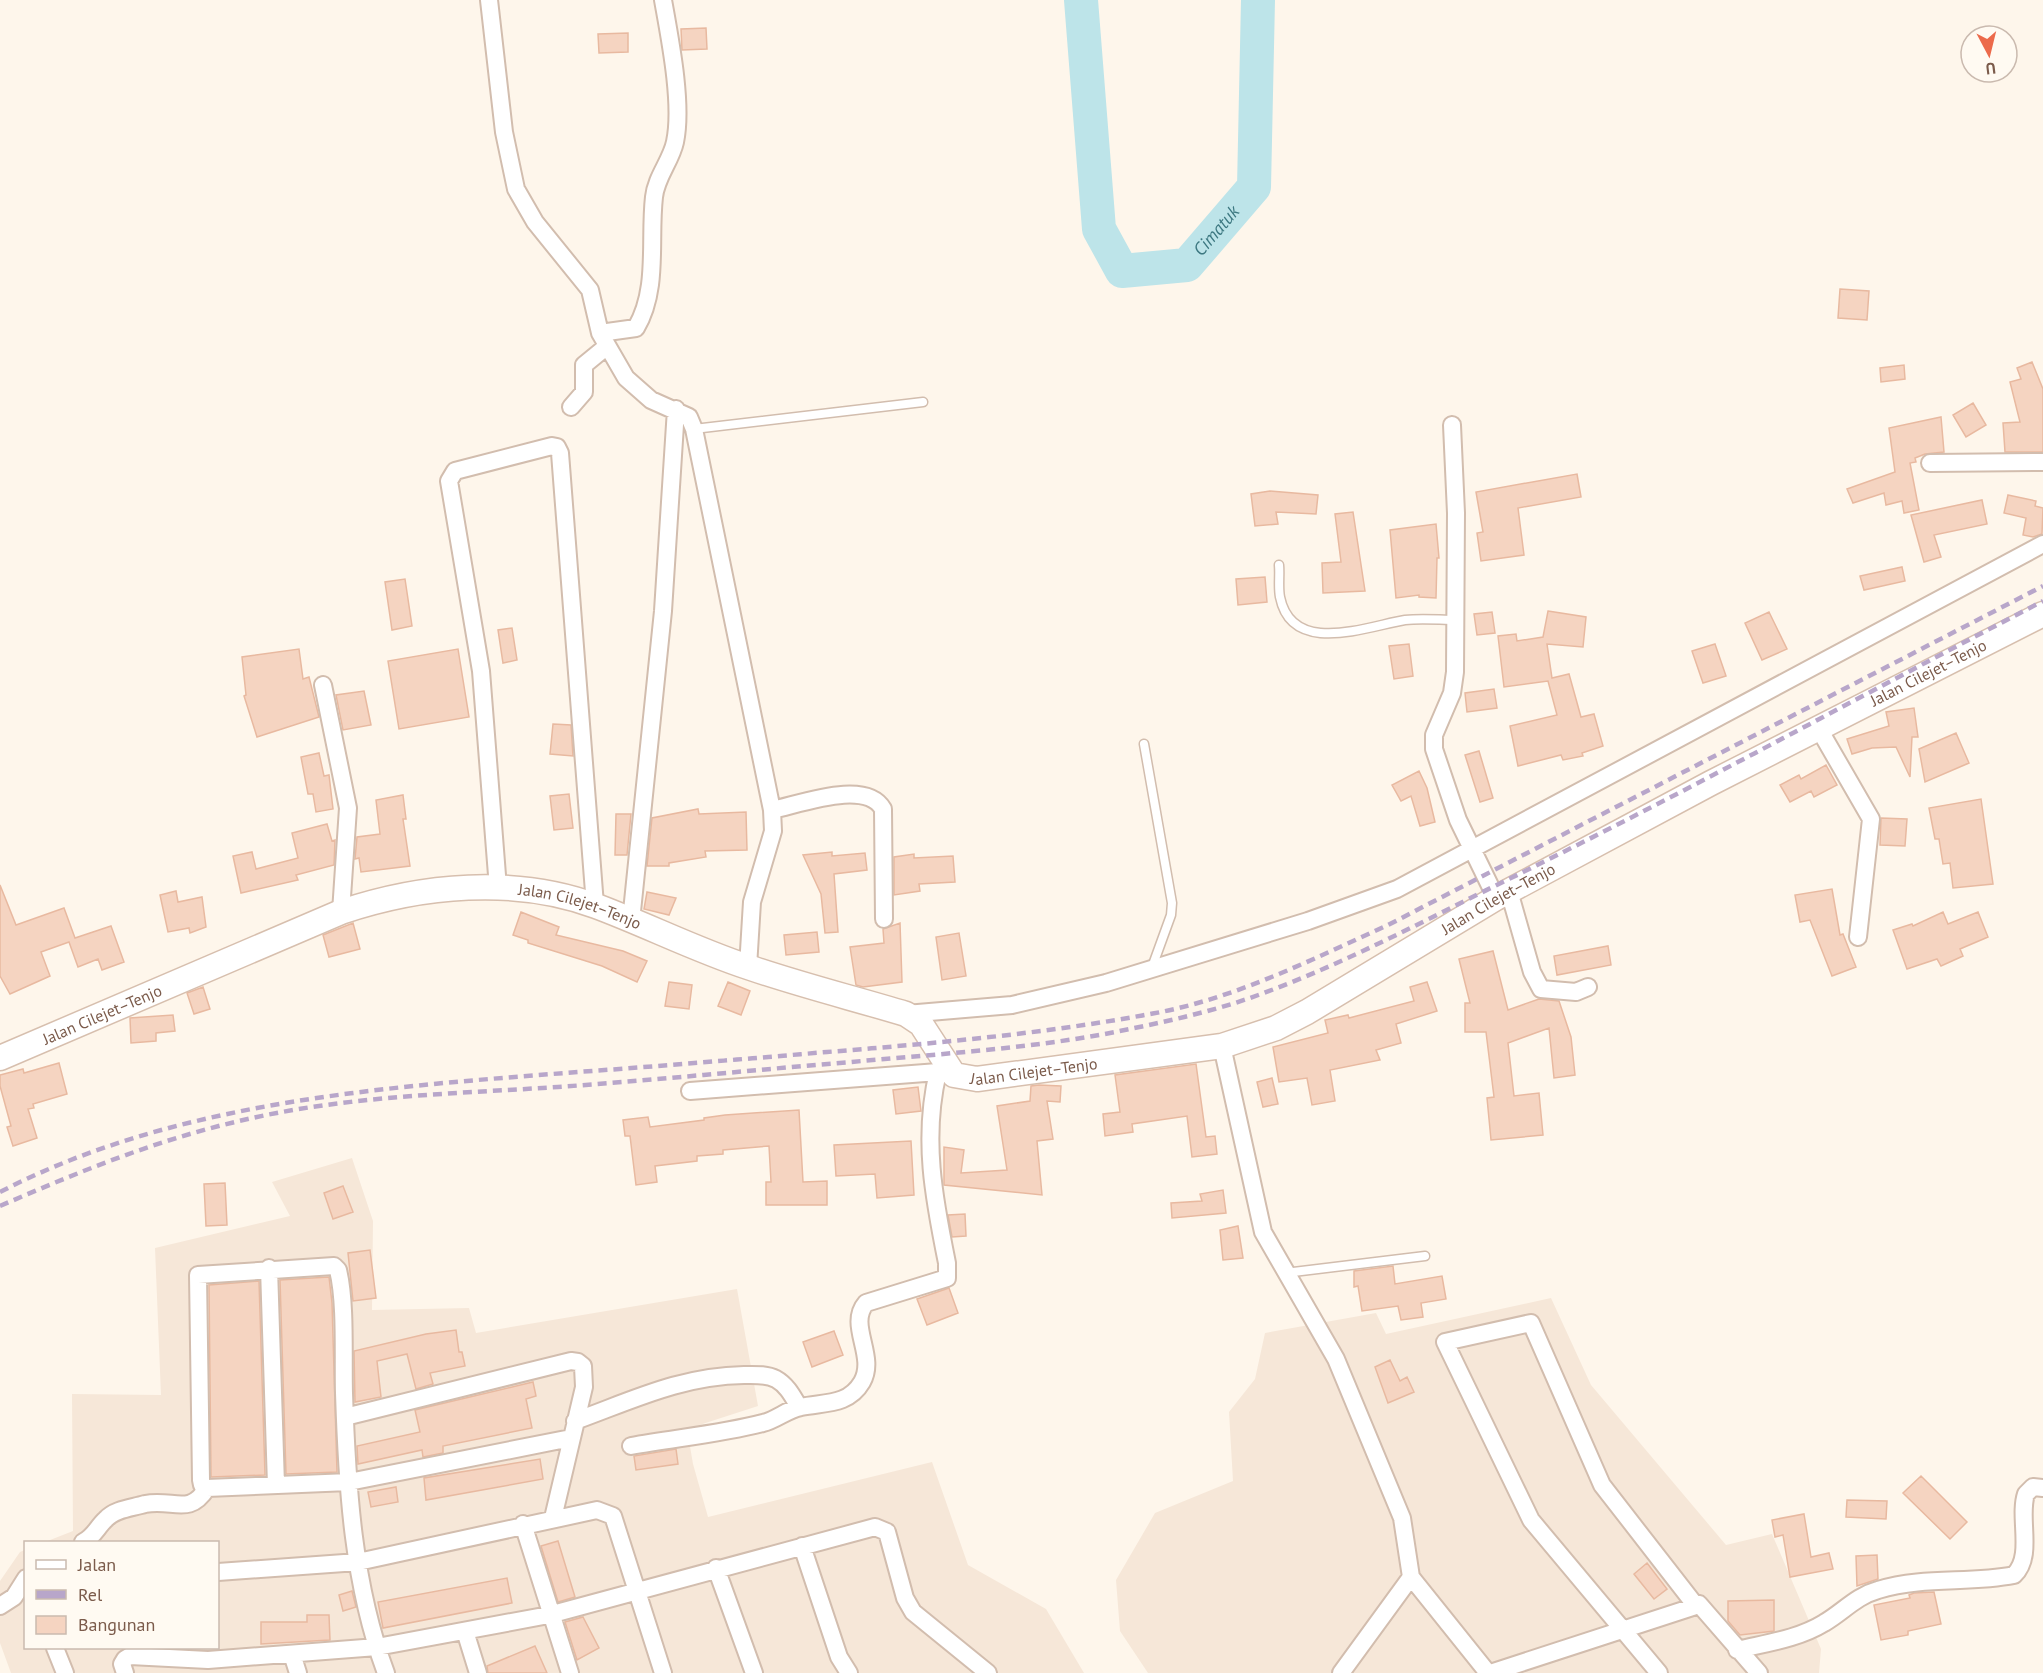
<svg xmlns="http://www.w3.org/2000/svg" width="2043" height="1673" font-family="'PT Sans',sans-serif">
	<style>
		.residential { fill: #f6e7d8 }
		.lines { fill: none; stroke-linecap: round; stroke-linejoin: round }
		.river { stroke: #bde4e9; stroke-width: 34 }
		.building { fill: #f5d4c1; stroke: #e8b9a0; stroke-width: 1.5 }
		.lane-casing { stroke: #d2bdae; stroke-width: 11 }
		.street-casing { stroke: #d2bdae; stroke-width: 20 }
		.secondary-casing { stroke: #d7bfae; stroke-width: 27 }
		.lane { stroke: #fff; stroke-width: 8 }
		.street { stroke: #fff; stroke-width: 16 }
		.secondary { stroke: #fff; stroke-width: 24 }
		.rail { stroke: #b8a6ca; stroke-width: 4.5; stroke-dasharray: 9 6; stroke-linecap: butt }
		.labels { text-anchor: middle; stroke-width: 5; stroke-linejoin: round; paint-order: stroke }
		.street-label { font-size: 16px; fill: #7b5b4b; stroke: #fffaf2 }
		.water-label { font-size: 18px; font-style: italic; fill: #3d7881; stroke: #fffaf2 }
	</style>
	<rect width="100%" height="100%" fill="#fef6eb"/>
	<path class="residential" d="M352,1158L373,1221L372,1310L469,1308L476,1333L737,1289L758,1406L687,1429L693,1464L708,1517L932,1462L968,1565L1046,1609L1084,1673H11L0,1643V1581L20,1552L25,1550L26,1648H218V1542H45L73,1531L72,1394L161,1395L155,1248L290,1216L272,1182Z
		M1551,1298L1591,1385L1726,1545L1772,1534L1821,1649L1819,1673H1148L1120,1631L1116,1580L1155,1513L1233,1481L1229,1412L1255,1379L1265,1333L1376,1313L1386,1334Z"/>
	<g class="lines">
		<path class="river" id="s1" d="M1081,0L1099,229L1122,271L1187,265L1254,187L1258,0"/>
	</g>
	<path class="building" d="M706,28L707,49L682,50L681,29Z
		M628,33V52L599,53L598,34Z
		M1840,289L1869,291L1867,320L1838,318Z
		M2032,362L2043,389V452H2005L2003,423L2020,422L2010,382L2021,379L2017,368Z
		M1904,365L1905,379L1881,382L1880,368Z
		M1973,403L1986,425L1966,437L1953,415Z
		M1941,417L1944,452L1925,454L1915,458L1916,462L1910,463L1919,510L1904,513L1902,501L1886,505L1884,493L1853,503L1847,489L1895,472L1889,428Z
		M1577,474L1581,497L1518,508L1524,555L1481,561L1477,533L1483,532L1476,492Z
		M1270,491L1318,495L1316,514L1276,512L1278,524L1255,526L1251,494Z
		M2008,495L2036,501L2035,506L2043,508L2042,534L2033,537L2023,535L2026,518L2004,513Z
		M1982,500L1987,524L1934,535L1941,557L1924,562L1911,515Z
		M1353,512L1365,591L1323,593L1322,563L1341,562L1335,514Z
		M1436,524L1439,558H1437L1436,598L1419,597V595L1396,598L1390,530Z
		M1902,567L1905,581L1864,590L1860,576Z
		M1265,577L1267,602L1238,605L1236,579Z
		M405,579L412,626L392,630L385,582Z
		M1548,611L1586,617L1583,647L1547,644L1552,678L1569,674L1581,717L1594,714L1603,746L1582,753L1583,756L1563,760L1561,755L1518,766L1510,726L1557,715L1548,681L1504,687L1498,636L1516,634L1517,641L1543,637Z
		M1492,612L1495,633L1477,635L1474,614Z
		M1769,612L1787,649L1762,660L1745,623Z
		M512,628L517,660L503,663L498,630Z
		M1409,644L1413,676L1394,679L1389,646Z
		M1715,644L1726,676L1703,683L1692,651Z
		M299,649L303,679L309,677L319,717L257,737L244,696L246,695L242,657Z
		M458,649L469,717L399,729L388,661Z
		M1494,689L1497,708L1467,712L1465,693Z
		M364,691L371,725L343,730L336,695Z
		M1914,708L1918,737H1912L1910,777L1896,747L1872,748L1852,754L1847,739L1889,726L1886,712Z
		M553,724L571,725L573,756L550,754Z
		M1956,733L1969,763L1925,782L1919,749Z
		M1479,751L1493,798L1480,802L1465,755Z
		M319,753L324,776L329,775L333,809L316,812L313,794H308L301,757Z
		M1826,765L1837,785L1814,797L1811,791L1790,802L1780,785L1799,775L1801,779Z
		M1419,771L1427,788L1435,822L1420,826L1411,796L1401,801L1392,785Z
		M569,794L573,828L554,830L550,796Z
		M403,795L406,819H403L410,866L361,872L359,858L355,859L357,837L380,834L376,800Z
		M1981,799L1993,884L1953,888L1950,863L1943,864L1939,839H1935L1929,808Z
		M698,809L699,814L746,812L747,850L705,851L706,857L669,863V866H647L652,818Z
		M616,814H631L627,855H615Z
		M1881,818L1907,819L1905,846L1880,845Z
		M327,824L332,841L335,840L334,865L296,875L298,880L241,893L233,856L252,852L256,869L298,858L292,833Z
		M832,852V856L865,853L867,870L834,874L838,932L825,933L821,894L803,855Z
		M914,854V858L953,856L955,882L919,884L920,891L894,895V857Z
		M0,885L16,925L64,908L75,938L111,926L124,962L102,970L98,959L78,967L69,942L41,952L50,976L10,994L0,976Z
		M1832,889L1840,935L1843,934L1856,967L1832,976L1810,920L1800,922L1795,895Z
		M176,891L178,902L202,897L206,927L190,933L189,928L168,932L160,895Z
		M647,892L676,898L669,915L644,909Z
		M521,912L559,927L556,935L623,951L647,961L637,982L602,966L528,943V940L513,935Z
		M1943,912L1948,924L1978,912L1988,937L1960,949L1963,956L1941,966L1937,959L1907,969L1893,930L1912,924L1913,926Z
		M353,923L360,949L329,957L323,935Z
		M900,923L902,982L863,987L856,985L850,947L884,943L883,929Z
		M817,932L819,952L786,955L784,935Z
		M959,933L966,976L942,980L936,937Z
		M1608,946L1611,965L1557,975L1554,956Z
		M1493,951L1508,1010L1539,999L1559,1001L1571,1037L1575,1075L1554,1078L1549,1028L1508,1043L1514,1096L1539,1093L1543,1135L1491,1140L1487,1098L1494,1097L1486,1032H1465V1003H1470L1459,959Z
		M669,982L692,985L689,1009L665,1006Z
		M728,982L750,991L741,1015L718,1006Z
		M1427,982L1437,1011L1396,1024L1401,1043L1376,1050L1380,1060L1330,1070L1335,1101L1312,1105L1307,1078L1279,1082L1273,1047L1328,1033L1325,1020L1348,1015L1349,1018L1414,1001L1410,987Z
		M203,987L210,1009L194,1014L187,993Z
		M173,1015L175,1031L156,1033V1041L131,1043L130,1018Z
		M59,1063L67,1094L33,1104L34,1108L28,1109L37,1138L13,1146L7,1127L11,1126L0,1086V1075L23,1069L24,1073Z
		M1196,1064L1206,1137L1215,1136L1217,1154L1192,1157L1187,1116L1132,1124L1133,1132L1105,1136L1103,1114L1120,1112L1115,1075Z
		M1272,1078L1278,1104L1263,1107L1257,1082Z
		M1039,1085L1061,1086L1060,1102L1047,1101L1053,1139L1037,1141L1042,1195L944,1185V1147L964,1150L961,1173L1007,1170L997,1106L1030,1101L1031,1086Z
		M918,1087L921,1111L896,1114L893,1090Z
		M799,1110L803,1182L827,1181V1205H766V1182H771L769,1146L723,1150V1154L697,1156V1161L655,1166L657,1182L636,1185L630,1136H625L623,1120L648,1117L650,1127L704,1120V1118L725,1115Z
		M911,1141L914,1195L877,1198L875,1174L836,1176L834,1145Z
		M225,1183L227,1225L206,1226L204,1184Z
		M343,1186L353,1212L333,1219L324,1193Z
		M1223,1190L1226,1213L1172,1218L1171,1203L1202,1201L1200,1194Z
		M965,1214L966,1236L952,1237L948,1215Z
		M1238,1226L1243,1258L1223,1260L1220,1230Z
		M370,1250L376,1298L353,1301L348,1253Z
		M1393,1266L1395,1284L1442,1276L1446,1299L1421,1303L1423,1317L1401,1320L1398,1306L1362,1311L1358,1286L1354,1287V1271Z
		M329,1277L332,1303L337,1472L286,1474L280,1280Z
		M259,1281L265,1475L211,1477L209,1285Z
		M949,1288L958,1313L927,1325L917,1299Z
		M456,1330L459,1352H462L465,1366L430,1373L433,1384L416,1389L407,1354L377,1361L381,1397L355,1402L354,1351L426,1334Z
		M834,1331L843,1355L812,1367L803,1342Z
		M1390,1360L1400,1381L1407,1377L1414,1392L1388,1403L1375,1367Z
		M533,1382L536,1396L526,1399L532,1428L443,1446V1453L423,1457L422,1450L358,1464L357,1446L420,1432L415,1410Z
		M676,1449L678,1464L636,1470L634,1456Z
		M540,1459L543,1479L426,1500L424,1478Z
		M1921,1476L1967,1522L1950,1539L1903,1493Z
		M396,1487L398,1502L371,1507L368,1492Z
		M1847,1500L1887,1501L1886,1519L1846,1517Z
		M1804,1514L1811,1557L1829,1553L1833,1569L1790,1577L1783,1535L1775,1537L1772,1520Z
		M558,1541L575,1597L558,1602L541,1546Z
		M1877,1555L1878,1579L1857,1586L1856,1556Z
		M1647,1563L1667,1589L1654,1599L1634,1574Z
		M507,1578L512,1603L383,1628L378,1602Z
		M352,1591L356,1607L343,1611L339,1595Z
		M1934,1592L1941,1624L1908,1631V1635L1881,1640L1874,1605L1910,1598L1909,1595L1914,1593Z
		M1774,1600V1631L1740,1635L1728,1621V1601Z
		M307,1615H329L330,1640L261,1644V1622H307Z
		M583,1617L599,1648L577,1660L565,1622Z
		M535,1646L547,1673H488L487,1666Z"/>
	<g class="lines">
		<g class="lane-casing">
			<path id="lane" d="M694,429L923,402
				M1279,565C1280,575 1278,587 1280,597C1292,657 1368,626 1405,620C1422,618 1440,620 1456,620
				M1144,744L1172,903L1171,915L1151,970
				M1285,1273L1425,1256"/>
		</g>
		<g class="street-casing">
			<path id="street" d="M489,0L504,132L516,189L535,222L590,290L600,333L626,378L651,400L689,417L694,429L772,810L773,831L752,902L748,967
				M600,333L636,328C659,289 649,240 654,197C656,177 671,161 675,142C683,104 670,39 663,0
				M571,407L584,392V365L606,347
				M1452,425L1456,513L1455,672L1452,693L1434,735V749L1458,820L1496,898
				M1930,463L2043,462
				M323,685L348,808L341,912
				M1819,729L1871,819L1858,937
				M772,810C801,804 866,779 883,809L884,919
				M498,888L481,671L449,481L455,471L552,446L557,447L560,453L595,905
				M1509,891L1532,972L1541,989L1576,992L1588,987
				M631,921L663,611L676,409
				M906,1014L1012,1005L1106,983L1308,921L1397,889L2043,544
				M1222,1046L1263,1232L1336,1359L1402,1518L1411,1577L1488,1673
				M690,1091L938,1072L947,1074
				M269,1268L276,1485
				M345,1417L571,1361L578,1362L583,1366L584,1387L553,1518
				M575,1421C633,1400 681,1376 744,1375C754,1375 766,1374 776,1379C787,1385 793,1397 799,1407
				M631,1446C675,1438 721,1434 763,1423C776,1420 788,1409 801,1407C824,1402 848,1406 862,1382C877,1356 847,1325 866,1303L947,1278V1263C934,1199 922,1138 938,1072
				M523,1524L570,1673
				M83,1542C94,1537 97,1527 106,1519C115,1509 132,1508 145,1504C173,1498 189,1517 207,1488
				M802,1546L839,1657L849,1673
				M716,1568L754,1673
				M218,1572L358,1562L597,1510L613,1516L663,1673
				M0,1606L14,1597L26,1578
				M465,1631L478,1673
				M55,1648L65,1673
				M1737,1650C1766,1643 1798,1639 1824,1623C1843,1612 1856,1596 1878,1590C1925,1576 1968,1584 2014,1575C2034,1556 2018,1518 2026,1494L2033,1487L2043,1488
				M292,1654L298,1673
				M125,1673L122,1664L125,1659L130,1656L208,1660L377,1647L549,1615L875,1527L887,1532L905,1598L913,1612L988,1673
				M386,1673C353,1585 347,1487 344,1393C343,1358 346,1302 338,1270L334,1266L198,1275L201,1480L202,1485L207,1488L349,1482L571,1438
				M1341,1673L1411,1577
				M1490,1673L1696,1606
				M1659,1673L1531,1520L1445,1342L1531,1323L1602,1485L1696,1606L1699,1604L1759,1673"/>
		</g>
		<g class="secondary-casing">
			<g id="secondary">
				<path id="s2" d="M0,1058L341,912C421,885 515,876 596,906C647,925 696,950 748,967C800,985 853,998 906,1014L921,1024L954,1075L977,1079L1222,1046L1276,1028L1307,1012L1496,898L1711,783L2043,614"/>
			</g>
		</g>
		<use href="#lane" class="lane"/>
		<use href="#street" class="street"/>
		<use href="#secondary" class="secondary"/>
		<path class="rail" d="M0,1192C176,1101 384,1087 578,1072C661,1066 744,1059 827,1052C939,1043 1051,1033 1161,1012C1240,996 1315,958 1388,925L2043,586
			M0,1206C76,1173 154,1141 235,1122C341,1096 450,1094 558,1087C656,1080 753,1070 851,1062C937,1054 1025,1049 1110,1033C1155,1024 1203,1014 1247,999C1339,967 1425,920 1513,877C1692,789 1866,693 2043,601"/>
	</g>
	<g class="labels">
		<g class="street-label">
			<text dy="6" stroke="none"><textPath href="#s2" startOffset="2109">Jalan Cilejet–Tenjo</textPath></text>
			<text dy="6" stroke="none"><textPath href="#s2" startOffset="1623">Jalan Cilejet–Tenjo</textPath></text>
			<text dy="6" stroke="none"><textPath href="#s2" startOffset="615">Jalan Cilejet–Tenjo</textPath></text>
			<text dy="6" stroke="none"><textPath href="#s2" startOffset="111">Jalan Cilejet–Tenjo</textPath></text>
			<text dy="6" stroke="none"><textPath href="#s2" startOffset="1119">Jalan Cilejet–Tenjo</textPath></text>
		</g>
		<g class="water-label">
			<text dy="6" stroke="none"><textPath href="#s1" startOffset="388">Cimatuk</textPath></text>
		</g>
	</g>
	<rect x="24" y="1541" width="195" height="108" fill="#fffaf2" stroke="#cabaaf" stroke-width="1.5"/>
	<rect x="36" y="1560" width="30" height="9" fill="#ffffff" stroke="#cabaaf" stroke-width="1.5"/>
	<text x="78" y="1571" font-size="18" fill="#7b5b4b">Jalan</text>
	<rect x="36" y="1590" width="30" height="9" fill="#b8a6ca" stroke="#cabaaf" stroke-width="1.5"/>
	<text x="78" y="1601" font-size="18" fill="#7b5b4b">Rel</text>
	<rect x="36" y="1616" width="30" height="18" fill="#f5d4c1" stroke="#cabaaf" stroke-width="1.5"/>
	<text x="78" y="1631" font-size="18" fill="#7b5b4b">Bangunan</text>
	<g transform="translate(1989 54) rotate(173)"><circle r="28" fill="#fffaf2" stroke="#cabaaf" stroke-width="1.5"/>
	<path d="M0-4.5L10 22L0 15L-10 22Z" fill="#ec6a4b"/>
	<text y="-9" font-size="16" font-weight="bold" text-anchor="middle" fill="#7b5b4b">U</text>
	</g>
</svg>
